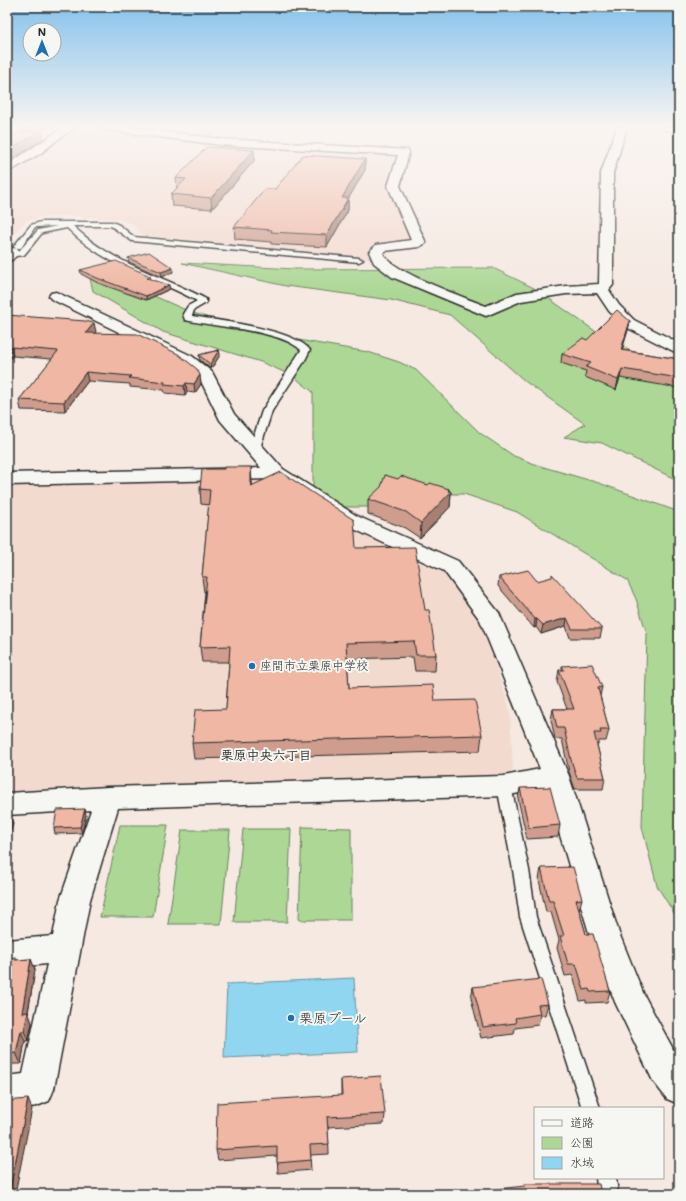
<svg xmlns="http://www.w3.org/2000/svg" width="686" height="1201" font-family="Mali,'Klee One',sans-serif">
	<style>
		.built { fill: #f3dacf }
		.green { fill: #acd795; stroke: #6c8160 }
		.water { fill: #90d6f1; stroke: #6892a2 }
		.lines { fill: none; stroke-linecap: round; stroke-linejoin: round }
		.lane-casing { stroke: #2b2b2b; stroke-width: 3 }
		.street-casing { stroke: #2b2b2b; stroke-width: 3 }
		.secondary-casing { stroke: #2b2b2b; stroke-width: 3 }
		.lane { fill: #f6f6f2; fill-rule: evenodd }
		.street { fill: #f6f6f2; fill-rule: evenodd }
		.secondary { fill: #f6f6f2; fill-rule: evenodd }
		.wall { fill: #ce9d8d; stroke: #2b2b2b }
		.shaded-wall { fill: #a78073; stroke: #2b2b2b }
		.building { fill: #efb7a4; stroke: #2b2b2b }
		.poi-dot { fill: #1f6fb2; stroke: #f6f6f2; stroke-width: 1.5 }
		.labels { text-anchor: middle; stroke-width: 4; stroke-linejoin: round; paint-order: stroke }
		.poi-label { font-size: 12px; fill: #2b2b2b; stroke: #f6f6f2; text-anchor: start }
		.neighbourhood-label { font-size: 13px; font-weight: bold; fill: #2b2b2b; stroke: #f6f6f2 }
		.near-poi-label { font-size: 14px; fill: #2b2b2b; stroke: #f6f6f2; text-anchor: start }
	</style>
	<rect width="100%" height="100%" fill="#f5e9e2"/>
	<filter id="ink" filterUnits="userSpaceOnUse"><feTurbulence type="fractalNoise" baseFrequency=".025" numOctaves="2"/><feDisplacementMap in="SourceGraphic" scale="8" xChannelSelector="R" yChannelSelector="G"/><feConvolveMatrix kernelMatrix="1 2 1 2 8 2 1 2 1" color-interpolation-filters="sRGB"/></filter>
	<g filter="url(#ink)">
		<path class="built" d="M86,127L134,133L401,154L391,187L395,203L413,239L408,242L369,246L374,257L364,259L142,235L133,224L117,219L72,216L38,218L26,221L13,234L7,235V177L44,152L69,132L76,128Z
			M273,479L344,525L445,571L482,623L510,710L513,770L506,777L7,793V485Z"/>
		<path class="green" d="M202,127H229L198,140Z
			M182,263L295,269L493,268L534,288L595,331L679,377V481L602,443L564,437L585,424L526,382L450,315L391,300L286,286Z
			M89,274L129,285L188,311L246,331L368,352L399,362L416,370L480,433L514,456L540,466L599,483L679,512V921L657,886L642,827L647,634L636,599L627,580L517,512L464,494H418L394,507H345L313,494V392L293,376L261,362L163,332L93,291Z
			M120,825H168L153,917H100Z
			M302,827L351,828V920H299Z
			M243,829H291L287,922H234Z
			M182,830H230L221,924H168Z"/>
		<path class="water" d="M354,978L358,1052L224,1058L227,984Z"/>
		<g class="lines">
			<g class="lane-casing">
				<path id="lane" d="M41,222H112L119,225L134,237L359,258L363,260L359,262L132,241L111,226H73C114,265 159,274 206,299V303L194,310L192,316C219,321 294,329 310,350L304,362L272,411L260,448L255,451L250,448L262,411L301,350C280,330 215,327 185,320L183,314L188,306L197,301C150,275 109,269 67,228L42,233L24,255L8,257V253L19,251L38,230L57,226L35,227L21,248H15L14,246L31,225Z
					M504,780L509,782L511,786L529,870L536,917L600,1108H582L520,917L513,870L497,786L499,782Z
					M596,1178H616L618,1194H598Z"/>
			</g>
			<g class="street-casing">
				<path id="street" d="M64,127H77L61,137L41,153L7,173V165Z
					M100,127H131L221,139L408,150L409,152L400,186L426,243L419,247L385,251L383,253C391,272 464,297 486,306L517,293L566,286L599,284L601,173L617,127H627L613,173V285L609,290L619,305L634,320L679,343V354L624,326L609,311L597,293L566,294L521,301L486,316L392,277L374,263L369,252L376,245L411,240L388,186L398,155L221,145L105,130Z
					M662,127H679V133L663,129Z
					M13,248L18,249L20,252L12,260L7,261V250Z
					M56,292L192,356L212,372L234,414L283,469L357,516L458,561L499,613L569,776L619,933L644,995L679,1060V1104L667,1099L653,1081L615,1002L589,933L546,788L504,796L118,808L90,900L54,1089L49,1101L37,1106L7,1110V1076L23,1074L47,964L7,968V940L53,936L60,900L91,810L7,815V793L108,787L504,776L540,769L480,620L444,571L343,524L272,479L7,485V473L261,468L220,420L199,377L180,362L51,299L49,296L51,293Z"/>
			</g>
			<g class="secondary-casing">
				<path id="secondary" d="M13,127H24L11,143L7,144V134Z"/>
			</g>
			<use href="#lane" class="lane"/>
			<use href="#street" class="street"/>
			<use href="#secondary" class="secondary"/>
		</g>
		<path class="wall" d="M254,150V161L212,209L172,206L171,194L177,189L176,178Z
			M365,159V170L348,198V210L327,247L271,244V242L235,239L234,227L275,189Z
			M128,258L173,272L162,277L129,262Z
			M80,270L150,276L151,279L170,289L146,300L98,283L81,274Z
			M7,315L96,332L94,333L201,384L195,393L187,392L185,395L165,393L164,390L130,387V384L88,381L65,411L21,410L19,400L52,359L13,356L7,362Z
			M630,321L628,330L622,350L679,359V388L620,378L616,390L585,377L586,371L561,363L562,354L587,340Z
			M219,350L220,355L211,369L200,360L199,355Z
			M252,482V485L356,548L425,610L436,655L435,671H415L413,657L347,659L349,688L435,701L482,735L480,751L194,759L192,743L226,709L229,662H202L200,647L205,592H204L202,577L209,505L201,504L200,489Z
			M428,485L449,489V491L451,492L450,507L420,538L405,528L368,514V499Z
			M499,577L537,581L602,629L600,638H570L566,626L541,634L536,627L534,628L498,586Z
			M562,666L602,687L600,696L609,730L606,741H599L598,745H597L605,778L603,789H575L569,772L562,739H555L551,720L553,709H567L557,682L559,670H562Z
			M520,788L560,825L558,837L527,839L518,799Z
			M86,815L82,833L55,834L54,828Z
			M541,868L582,899L579,910L586,934L610,991L607,1002L586,1003V1000L580,1001L573,975L565,976L557,948L559,940L551,912H546L539,880Z
			M7,958L17,960L31,959L35,970L28,1013V1012L32,1023L28,1041H25L21,1064H12L11,1069H7Z
			M473,987L548,1004L545,1015H540L538,1025L515,1028L514,1034L481,1038L471,998Z
			M341,1079L385,1114L384,1124L328,1127L329,1154L310,1155L311,1170L278,1173L277,1156L218,1160L216,1150L341,1095Z"/>
		<path class="shaded-wall" d="M7,127H11L7,132Z
			M20,127H54L42,129L43,139L7,163V152L21,133Z
			M254,150V161L212,209L211,198Z
			M365,159V170L342,210V198Z
			M348,198V210L327,247V235Z
			M173,268V272L162,277L161,272Z
			M169,285L170,289L146,300V296Z
			M630,321L628,330L619,359L621,350Z
			M94,323L96,332L87,341L86,333Z
			M11,347L13,356L7,362V351Z
			M219,350L220,355L211,369L210,364Z
			M622,369L620,378L616,390L618,380Z
			M86,372L88,381L65,411L64,402Z
			M200,375L201,384L195,393L194,384Z
			M186,383L187,392L185,395L184,386Z
			M251,467L252,482V501L251,486Z
			M449,489V494L451,492L450,507L420,538L421,523Z
			M567,618L566,626L541,634L543,625Z
			M535,619H537L536,627L534,628Z
			M85,809L86,815L82,833L80,827Z
			M9,813L13,824L7,844V820Z
			M31,959L35,970L26,1023L22,1013Z
			M28,1012L32,1023L28,1041L24,1031Z
			M21,1031L25,1041L21,1064L16,1053Z
			M8,1054L12,1064L11,1069L7,1060Z
			M28,1099L32,1109L15,1194H9Z"/>
		<path class="building" d="M42,129L7,152V135Z
			M207,147L254,150L211,198L171,194L186,179L176,178Z
			M303,155L365,159L342,198H348L327,235L271,232L272,230L234,227L265,189H275Z
			M149,252L173,268L161,272L128,258Z
			M116,261L150,276L147,278L169,285L146,296L97,278L80,270Z
			M617,310L630,321L621,350L679,359V378L622,369L618,380L586,367L591,363L562,354L583,338L587,340Z
			M7,315L85,321L94,323L86,333L137,334L178,354L197,369L200,375L194,384L186,383L184,386L164,384L165,382L129,378L131,376L86,372L64,402L19,400L58,351L11,347L7,351Z
			M219,350L210,364L199,355Z
			M224,467H251V486L281,472L354,520L356,548L415,547L425,610H429L436,655H416L414,641L346,643L349,688L433,685L435,701L475,700L482,735L192,743L195,710L226,709L230,646L200,647L207,577H202L210,490L200,489L202,469H224Z
			M385,475L398,479L401,476L428,485L430,483L449,489L448,491L451,492L421,523L406,512L368,499L381,487Z
			M528,570L537,581L552,577V574L602,629H572L567,618L543,625L537,619H535L499,577Z
			M592,664L602,687L598,688L609,730H600L601,733H594L605,778H577L571,760L564,728H557L553,709H574L559,670H564L562,666Z
			M550,787L560,825L529,828L520,788Z
			M85,809L80,827L54,828L57,810Z
			M7,813H9L7,820Z
			M573,867L582,899L576,900L586,934H593L610,991L590,992L589,989L584,990L576,964H568L560,936H564L553,901H549L541,868Z
			M16,957L15,960L31,959L22,1013L28,1012L24,1031H21L16,1053L8,1054L7,1056V958Z
			M541,979L548,1004L538,1005L540,1014L515,1018L516,1023L483,1027L473,987Z
			M381,1076L385,1114L327,1117L329,1144L310,1145L311,1160L277,1163V1146L216,1150L217,1103L342,1095L341,1079Z
			M28,1099L9,1194H7V1101Z
			M524,1184H599L601,1194H450L525,1186Z
			M665,1192L667,1194H663Z"/>
	</g>
	<linearGradient id="sky" x2="0" y2="1"><stop stop-color="#85c2ec"/><stop offset="0.43" stop-color="#faf5f2"/><stop offset="1" stop-color="#faf5f2" stop-opacity="0"/></linearGradient>
	<rect width="686" height="295" fill="url(#sky)"/>
	<g class="poi-dot">
		<circle cx="252" cy="666" r="4"/>
		<circle cx="291" cy="1018" r="4"/>
	</g>
	<g class="labels">
		<g class="poi-label">
			<text x="260" y="670">座間市立栗原中学校</text>
		</g>
		<g class="neighbourhood-label">
			<text x="266" y="760">栗原中央六丁目</text>
		</g>
		<g class="near-poi-label">
			<text x="299" y="1023">栗原プール</text>
		</g>
	</g>
	<rect width="686" height="1201" fill="none" stroke="#f6f6f2" stroke-width="24"/>
	<rect x="12" y="12" width="662" height="1177" fill="none" stroke="#2b2b2b" stroke-width="1.5" filter="url(#ink)"/>
	<rect x="534" y="1107" width="130" height="72" fill="#f6f6f2" stroke="#a5a5a2"/>
	<rect x="542" y="1120" width="20" height="6" fill="#f6f6f2" stroke="#a5a5a2"/>
	<text x="570" y="1127" font-size="12" fill="#2b2b2b">道路</text>
	<rect x="542" y="1137" width="20" height="12" fill="#acd795" stroke="#a5a5a2"/>
	<text x="570" y="1147" font-size="12" fill="#2b2b2b">公園</text>
	<rect x="542" y="1157" width="20" height="12" fill="#90d6f1" stroke="#a5a5a2"/>
	<text x="570" y="1167" font-size="12" fill="#2b2b2b">水域</text>
	<g transform="translate(42 42)"><circle r="19" fill="#f6f6f2" stroke="#a5a5a2"/>
	<path d="M0-3L7 15L0 10L-7 15Z" fill="#1f6fb2"/>
	<text y="-6" font-size="11" font-weight="bold" text-anchor="middle" fill="#2b2b2b">N</text>
	</g>
</svg>
